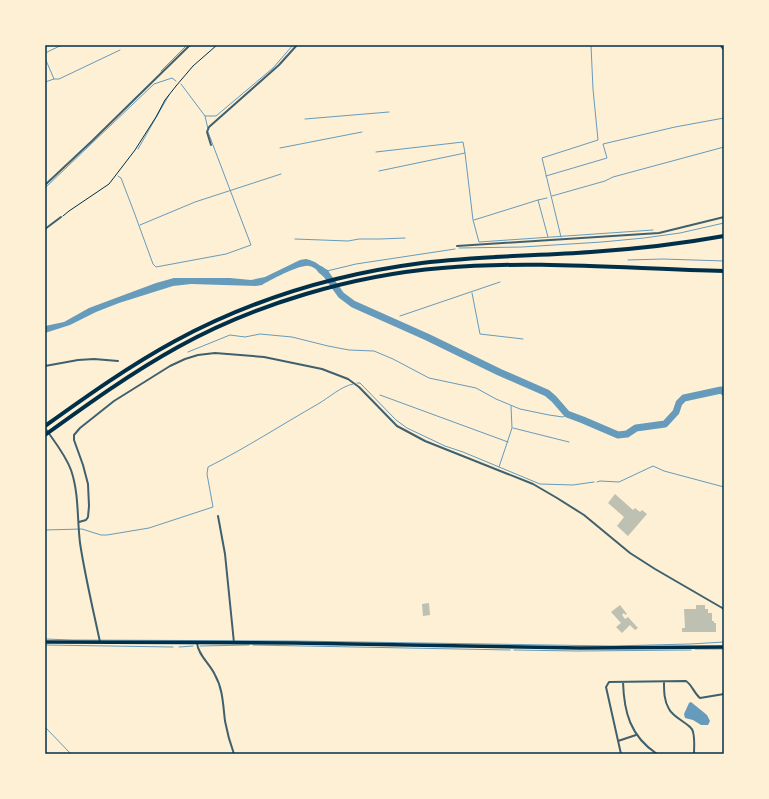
<svg xmlns="http://www.w3.org/2000/svg" width="769" height="799" font-family="Raleway,sans-serif">
	<style>
		.water { fill: #669bbc }
		.lines { fill: none; stroke-linecap: round; stroke-linejoin: round }
		.stream { stroke: #669bbc; stroke-width: 1 }
		.river { stroke: #669bbc; stroke-width: 7 }
		.building { fill: #bec0b2 }
		.path { stroke: #003049; stroke-width: 1 }
		.minor { stroke: #3f606c; stroke-width: 2 }
		.primary { stroke: #003049; stroke-width: 3.5 }
		.motorway { stroke: #003049; stroke-width: 4 }
		.neatline { fill: none; stroke: #003049; stroke-width: 1.5 }
	</style>
	<rect width="100%" height="100%" fill="#fdf0d5"/>
	<path class="water" d="M306,259C317,261 320,267 328,270L330,275L324,277C320,273 315,267 309,266C301,264 270,280 262,285L256,286L191,284L173,286L119,303L96,312L70,325L45,333V326L64,322L89,308L156,283L174,278H230L251,280L265,277L300,260Z
		M691,702L707,715L710,721L708,725H701L693,720L685,718L684,714L689,703Z"/>
	<g class="lines">
		<path class="stream" d="M45,53L62,45
			M45,58L54,79L45,82
			M161,71L187,45
			M54,79H59L120,50
			M181,84L205,116H216L273,68L293,45
			M205,116L208,129
			M305,119L389,112
			M280,148L362,132
			M138,149L169,95
			M376,152L463,142L465,153L379,171
			M465,153L473,220L479,242L653,230
			M118,176L121,178L134,212L153,264L156,267L226,254L251,245L208,132
			M546,176L607,158L603,144L675,127L724,118
			M45,188L154,84L172,78L176,81
			M552,196L605,181L613,177L724,147
			M547,198L538,200L548,237
			M474,220L538,200
			M140,225L195,202L281,174
			M561,237L542,158L598,140L593,89L591,45
			M295,239L348,241L359,239H380L405,238
			M459,248L522,247L602,242L644,238L680,233L724,223
			M628,260L663,259L724,261
			M327,271L356,264L455,249
			M472,293L480,334L523,339
			M400,316L500,282
			M188,352L230,335L245,337L260,334L292,337L328,346L349,350L374,351L393,359L429,378L476,388L496,399L520,409L549,415L563,417L567,414
			M357,383H360L396,420L407,428L445,446L463,452L540,484L573,485L594,482
			M380,395L508,442
			M513,428L569,442
			M499,467L512,428L511,406
			M597,482L600,481L619,482L653,466L664,471L724,487
			M45,530L82,529L101,535H107L149,528L213,507L207,474L208,467C246,448 281,425 318,404C330,397 340,387 353,384
			M45,639L72,640L296,641L612,646L690,644L724,642
			M45,645L173,647
			M253,645L510,650
			M200,646L249,645
			M179,647L193,646
			M695,649H724
			M514,650L577,651L691,650
			M45,727L71,754"/>
		<path class="river" d="M321,270L326,274L341,295L353,304L427,337L499,372L547,393L554,399L567,414L583,420L618,435L627,434L636,428L665,424L676,412L679,403L684,398L721,390L724,392"/>
	</g>
	<path class="building" d="M615,494L633,510L635,508L640,512L642,510L647,514L628,536L617,526L624,517L608,503Z
		M429,603L430,615L423,616L422,604Z
		M620,605L627,614L625,615L624,613L622,615L625,619L628,617L638,628L635,630L630,625L622,633L616,627L621,623L611,612Z
		M696,605H705V609H708V613H712V621H714V623H716V632H682V628H685L684,609H696Z"/>
	<g class="lines">
		<path class="path" d="M63,216L69,211L109,184L135,150L156,117L165,100L176,86L193,66L217,45"/>
		<path class="minor" d="M720,45L724,50
			M211,145L207,132L209,127L279,65L297,45
			M45,185L92,141L190,45
			M45,229L61,217
			M457,246L659,233L724,217
			M45,366L78,360L94,359L118,361
			M45,428C54,441 65,454 71,470C79,493 77,518 80,543C85,576 93,609 100,642
			M218,516L225,554L234,643
			M79,522L86,520L88,517L89,506L88,484L83,465L74,440V435L80,428L114,401L170,366L185,359L198,355L215,353L264,357L322,369L348,379L359,387L397,426L425,441L533,484L557,498L584,515L630,553L655,569L724,609
			M197,643C198,655 210,664 215,675C223,689 223,705 225,721C227,732 230,743 234,754
			M623,682C624,712 630,736 657,754
			M664,682C664,691 664,701 669,709C674,719 692,724 693,732C695,739 694,747 694,754
			M618,741L636,735
			M621,754L606,687L609,682L686,681C692,685 694,693 700,698L724,694"/>
		<path class="primary" d="M45,642L294,643L580,648L724,647"/>
		<path class="motorway" d="M45,426C87,396 129,366 175,341C251,300 336,274 422,263C478,256 535,256 591,252C636,249 680,244 724,236
			M45,435C88,404 131,373 178,347C255,304 354,275 442,268C536,260 630,269 724,271"/>
	</g>
	<rect width="769" height="799" fill="none" stroke="#fdf0d5" stroke-width="92"/>
	<rect x="46" y="46" width="677" height="707" class="neatline"/>
</svg>
